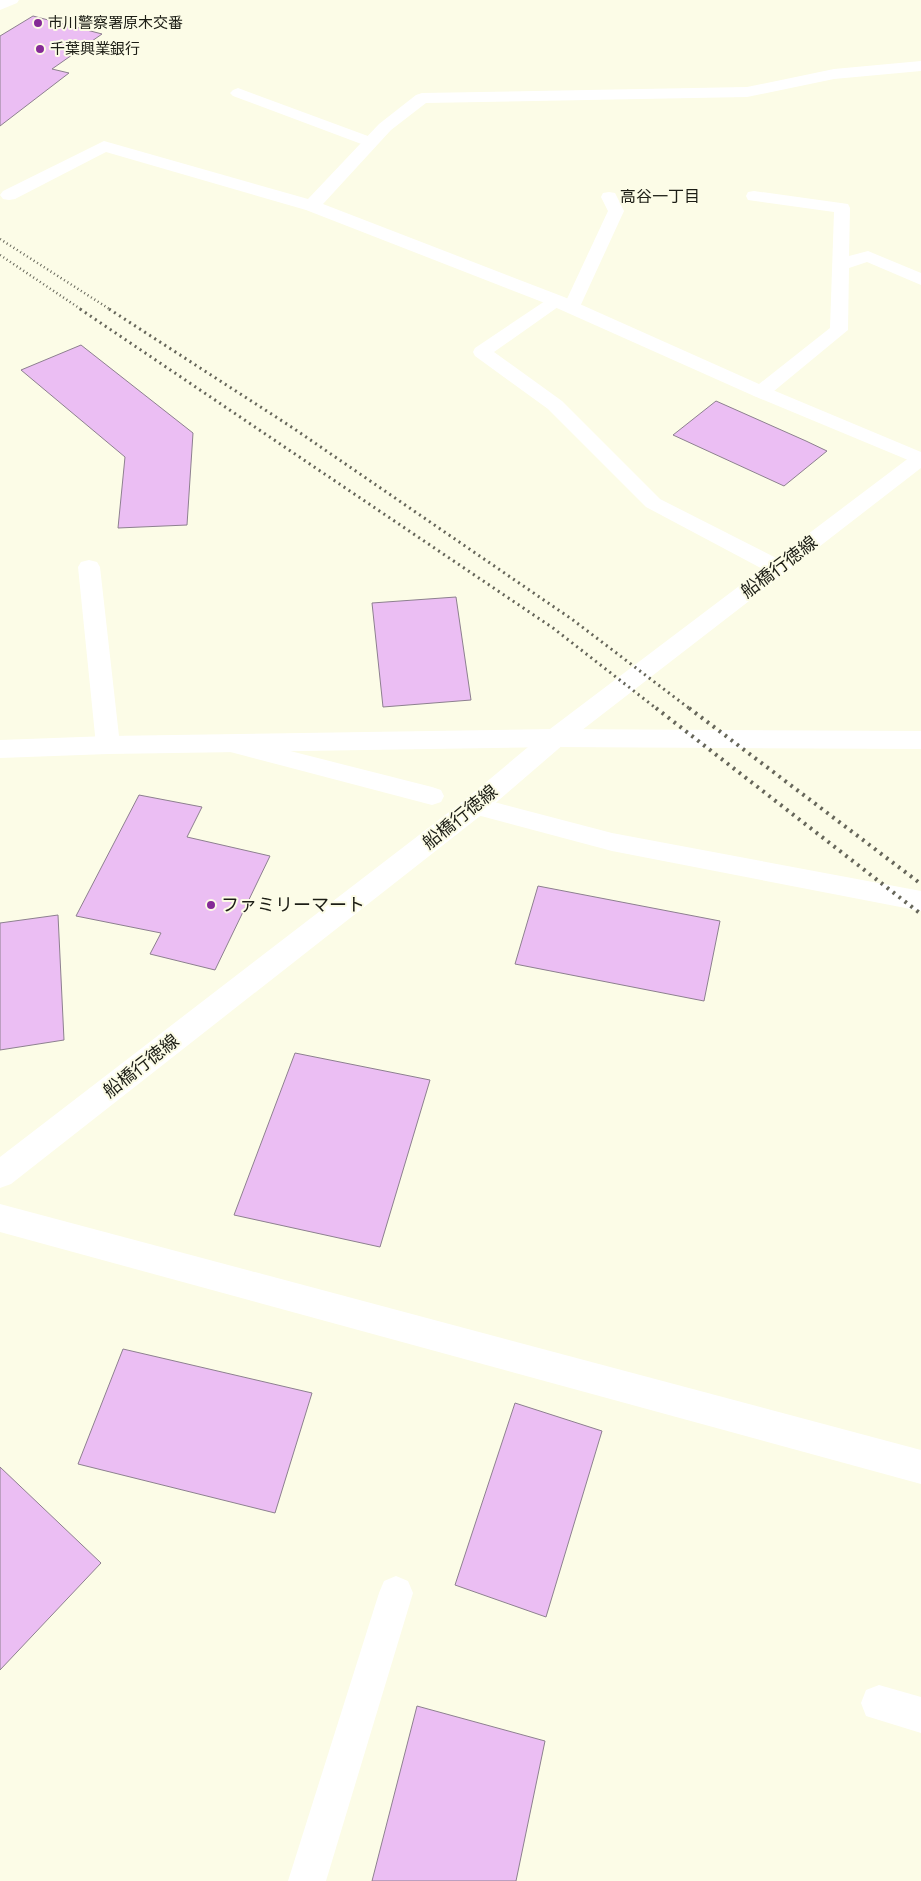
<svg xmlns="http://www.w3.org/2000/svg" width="921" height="1881" font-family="'PT Sans','Noto Sans JP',sans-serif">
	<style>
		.building { fill: #ebbef3; stroke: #8d808f }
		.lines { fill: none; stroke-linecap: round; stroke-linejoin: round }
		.service { fill: #fff; fill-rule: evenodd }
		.minor { fill: #fff; fill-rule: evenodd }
		.tertiary { fill: #fff; fill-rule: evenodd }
		.secondary { fill: #fff; fill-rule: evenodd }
		.rail-far2 { stroke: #66665a; stroke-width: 2.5; stroke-dasharray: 1 3; stroke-linecap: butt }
		.rail-far1 { stroke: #66665a; stroke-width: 3; stroke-dasharray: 2 4; stroke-linecap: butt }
		.rail { stroke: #66665a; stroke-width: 4; stroke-dasharray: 2.5 5; stroke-linecap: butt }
		.poi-dot { fill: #852a96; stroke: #fcfce7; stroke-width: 2 }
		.labels { text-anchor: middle; stroke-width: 4; stroke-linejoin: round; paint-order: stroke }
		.far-poi-label { font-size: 15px; fill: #1c1d15; stroke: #fcfce7; text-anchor: start }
		.far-neighbourhood-label { font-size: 16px; fill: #1c1d15; stroke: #fcfce7 }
		.street-label { font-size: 18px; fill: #1c1d15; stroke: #fcfce7 }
		.poi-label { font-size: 18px; fill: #1c1d15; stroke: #fcfce7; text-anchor: start }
	</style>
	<rect width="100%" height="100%" fill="#fcfce7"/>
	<path class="building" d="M33,16L102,34L52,69L69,73L0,126V36Z
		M81,345L193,433L187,525L118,528L125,457L21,370Z
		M716,401L806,441L827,451L784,486L673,435Z
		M456,597L471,700L383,707L372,603Z
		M139,795L202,807L187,837L270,856L215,970L150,954L161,933L76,916Z
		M538,886L720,921L704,1001L515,964Z
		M58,915L64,1040L0,1050V923Z
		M295,1053L430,1080L380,1247L234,1215Z
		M123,1349L312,1393L275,1513L78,1464Z
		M515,1403L602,1431L546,1617L455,1585Z
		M0,1467L101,1563L0,1670Z
		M417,1706L545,1741L516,1881H372Z"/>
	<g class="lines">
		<path class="service" d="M238,88L376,139L378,142L376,145H364L233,96L230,93L233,90Z
			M754,191L848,204L850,208L849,256L868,251L921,273V285L867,262L849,268L848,330L768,396L761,398L754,396L751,392L754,388L830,328L834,212L748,200L746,196L748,192Z
			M609,192L615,193L624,211L578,311L572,312L566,311L563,307L565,302L494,352L562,401L660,499L786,563L789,568L786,573L778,575L770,573L646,507L548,409L475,356L473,352L475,348L551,297L557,296L563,297L566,301L608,211L601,197L603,193Z
			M89,560L97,562L100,567L120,745L116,751L108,753L100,751L96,745L78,567L81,562Z
			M227,735L432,787L441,790L444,796L441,802L432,805L219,749L215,743L219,737Z
			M475,797L612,833L921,891V911L612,851L466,812L463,806L466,800Z
			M396,1576L408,1581L413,1593L326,1881H288L379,1593L384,1581Z
			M879,1685L921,1697V1733L866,1716L861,1703L866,1690Z"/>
		<path class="minor" d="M921,61V71L834,79L747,97L426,103L391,130L323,204L564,297L768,388L921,452L920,465L754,396L550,305L306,210L106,152L15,199L9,200L3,199L0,195L3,191L104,141L308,199L379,124L416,95L422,93L747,87L834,69Z
			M555,729L921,731V749L555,747L546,744L543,738L546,732Z
			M0,1204L921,1450V1484L0,1232Z"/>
		<path class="tertiary" d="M555,729L564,732L567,738L564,744L555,747L108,754L0,758V740L108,736Z"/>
		<path class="secondary" d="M0,0H19L17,3L0,10Z
			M921,452V468L564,744L484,813L11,1184L0,1188V1157L466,799L546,732L914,454Z"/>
		<path class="rail-far2" d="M0,239L111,310
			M0,255L82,310"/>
		<path class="rail-far1" d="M80,309L553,628L657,709
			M109,309L293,428L573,620L690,709"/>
		<path class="rail" d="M656,708L921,914
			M689,708L921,884"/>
	</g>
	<g class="poi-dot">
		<circle cx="38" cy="23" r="5"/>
		<circle cx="40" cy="49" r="5"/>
		<circle cx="211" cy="905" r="5"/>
	</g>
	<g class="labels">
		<g class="far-poi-label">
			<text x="48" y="28">市川警察署原木交番</text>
			<text x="50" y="54">千葉興業銀行</text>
		</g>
		<g class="far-neighbourhood-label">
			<text x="660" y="202">高谷一丁目</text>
		</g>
		<g class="street-label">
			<text transform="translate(779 567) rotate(-37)" y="6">船橋行徳線</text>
			<text transform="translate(460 817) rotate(-39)" y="6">船橋行徳線</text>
			<text transform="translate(141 1066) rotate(-38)" y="6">船橋行徳線</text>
		</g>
		<g class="poi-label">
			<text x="221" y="911">ファミリーマート</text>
		</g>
	</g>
</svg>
